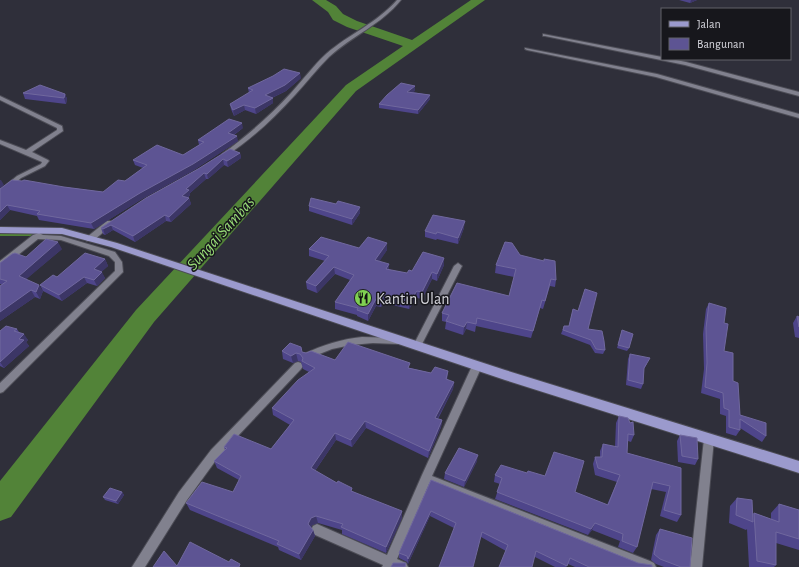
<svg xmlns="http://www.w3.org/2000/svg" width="799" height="567" font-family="'Alegreya Sans',sans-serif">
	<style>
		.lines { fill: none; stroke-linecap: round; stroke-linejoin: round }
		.stream { stroke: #528338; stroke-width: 4 }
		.river { fill: #528338; fill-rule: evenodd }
		.street-casing { stroke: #4c4c55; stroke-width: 2 }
		.primary-casing { stroke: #4c4c55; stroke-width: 2 }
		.street { fill: #81818e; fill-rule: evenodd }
		.primary { fill: #9b9acd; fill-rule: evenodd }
		.wall { fill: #4e458a }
		.shaded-wall { fill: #3c3666 }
		.building { fill: #5d5493; stroke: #70689e }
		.labels { text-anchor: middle; stroke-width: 3; stroke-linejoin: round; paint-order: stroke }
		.poi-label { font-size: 16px; fill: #d5d5dc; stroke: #17171c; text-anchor: start }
		.water-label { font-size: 17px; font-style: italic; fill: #98db77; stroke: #17171c }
	</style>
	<rect width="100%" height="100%" fill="#2f2f3a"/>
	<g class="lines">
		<path class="stream" d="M0,234H35"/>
		<path class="river" d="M312,0H326L336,6L343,14L357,21L412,40L471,0H485L356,91L154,322L11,517L0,521V481L136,310L346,85L403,46L347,27L333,20L328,12Z"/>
		<g class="street-casing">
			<path id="street" d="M397,0H401C382,24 352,36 329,57C317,69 306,83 295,95C274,118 252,139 226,156H222V154C247,136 270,116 291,93C303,80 313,66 326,54C349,34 377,23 397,0Z
				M543,34L662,57V59H671L686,62L799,92V96L685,65L545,36H543Z
				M525,48L657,74L799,114V118L656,77L527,50L525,49Z
				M0,96L62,126L63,131L32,152L48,160L49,161L45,166L21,178L2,195L0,196V190L17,176L41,164L42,162L0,144V140L26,150L57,130V128L0,100Z
				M107,221H110L114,223L93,241H87L86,239L87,237Z
				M39,233L43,235L61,236L115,252L122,262L123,272L3,392L0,393V383L115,271V262L109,256L61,240L38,239L3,267L0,268V261L33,235Z
				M458,263L462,266L421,346L420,348H414L413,346L454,266Z
				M362,337L398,338L401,339L402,341L401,343L398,344L373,343L351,345L332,349L307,359L304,358L303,356L304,354C323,345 341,339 362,337Z
				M298,362L301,363L303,366L301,369L219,456L187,500L145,567H132L179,492L211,450L295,363Z
				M477,362L480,363L482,366L432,476L650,561L654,563L656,567H635L429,484L397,559L406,563L408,567H382L383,565L313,534L311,530L313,526L317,524L387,555L422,475L472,366L474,363Z
				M709,435L713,436L714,439L702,567H690L704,439L705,436Z"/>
		</g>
		<g class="primary-casing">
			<path id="primary" d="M0,227L62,228L117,243L505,370L799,461V473L505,380L111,247L62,234L0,233Z"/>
		</g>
		<use href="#street" class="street"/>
		<use href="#primary" class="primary"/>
	</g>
	<path class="wall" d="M679,0H697L690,3Z
		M301,78L286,91L272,98H273V103L256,114L245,110L234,116L231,109L230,104L249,93L248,88Z
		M415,91L412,92L430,95V99L418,114L379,108V104Z
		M23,93L65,94L67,99L66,104L25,99Z
		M243,128L234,135L238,141L194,170L142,199L94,229L39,220L37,216L10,210L0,220V189L64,187L103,192L125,181L143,168L135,165L133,160L183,155L199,145L198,140Z
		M240,153L241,158L228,167L224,165L208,179H206L190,193V195L188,198H189L191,204L171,222L166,221L135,242L113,230L105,235L103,234L101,228L198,169Z
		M309,206L360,213L352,225L309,211Z
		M464,228L458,244L437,239L436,240L425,237V231Z
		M359,248L387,250L379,261L389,270L407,273L444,258V265L437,281L432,279L422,299L417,298L409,309L384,303L381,307L376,306L368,321L357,316V315L335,309V302L350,280L335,274L317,293L307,289L306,282L325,261L309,256V249Z
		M62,249L26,279L43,291L40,299L35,297L0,321V286L2,285L0,284V263Z
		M520,255L556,280L555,287L550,286L543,309L540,308L531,338L476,326L475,332L466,329L463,335L445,329L446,322L442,321V313L509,296L514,277L495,273L496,265Z
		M105,259L108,266L101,272L105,278L97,286L87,283L62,301L43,291L40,285Z
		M709,303L724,323V351L733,381L740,415L766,436L762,442L740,428V430L736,436L726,433V416L720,414V399L701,393L704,369L703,334L706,309Z
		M573,309L605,350L603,354L595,353L590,345L561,334L564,326H569Z
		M797,316L799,317V338L795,337L793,323Z
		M17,329L19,332L28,340L26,342L29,346L4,368L0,366V331Z
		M622,330L629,348L627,351L617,348Z
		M282,351L302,352L335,360L410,368L431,373L448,371L447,380L454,382L453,389L438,419L442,420L441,427L428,458L366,428L352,447L336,440L315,471L402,518L386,553L342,534V530L318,523L312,525L311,527L313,530L315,536L301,560L279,550L278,547L190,510L186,503L233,492L239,480L217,468L214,461L225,450L224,447L271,449L290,425L273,415L272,408L309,372L303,369L301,362L298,361L293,363L283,359Z
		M630,354L647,364L644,369L643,384L641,389L626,385L628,359Z
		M619,416L634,435L631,442L628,441L627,453L681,468V515L677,522L660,516L666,492L651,489L637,547L633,553L618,547L620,541L592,530L588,535L495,499L500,484L494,482L495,475L575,492L607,505L617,482L595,475L593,464L595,457H600V451L603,444L615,447L616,423Z
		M680,435L698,459L695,465L678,462L677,441Z
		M477,461L464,487L444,479L445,473Z
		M431,480L638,563L652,567H575L568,564L566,567H555L535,557L506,551L481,537L454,528L430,516L408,564L407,562L399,558V553Z
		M122,492L124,495L118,504L105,500L103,497Z
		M737,498L753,514L754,513L771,519V513L779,504L799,510V550L776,543V565L774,567H749L747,529L746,530L729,523L730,506Z
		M660,529L690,567H664L656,564L651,560L656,535Z"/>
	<path class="shaded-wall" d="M691,0H697L690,3Z
		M300,73L301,78L286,91L265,101V95Z
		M415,86V91L407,96V92Z
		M65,94L67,99L66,104L64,98Z
		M430,95V99L418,114V110Z
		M273,98V103L256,114L255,108Z
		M244,105L245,110L234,116L233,110Z
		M242,123L243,128L229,138L228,133Z
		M237,136L238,141L194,170L142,199L94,229L91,223L140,193Z
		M240,153L241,158L228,167L227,161Z
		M223,159L224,165L208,179L207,174Z
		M204,173L206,179L190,193V195L184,202L182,196L186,189Z
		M0,180H1L4,185L0,189Z
		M189,198L191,204L171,222L169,217Z
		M7,205L10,210L0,220V212Z
		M360,207V213L352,225V219Z
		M165,215L166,221L135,242L133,236Z
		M465,221L464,228L458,244V238Z
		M111,225L113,230L105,235L103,229Z
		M58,242L62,249L23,282L19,276Z
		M387,243V250L376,267L375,260Z
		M444,258V265L437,281V274Z
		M105,259L108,266L97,276L94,269Z
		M389,264V271L386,269Z
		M334,267L335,274L317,293L316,286Z
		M102,272L105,278L97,286L94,280Z
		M432,272V279L422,299V292Z
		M84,277L87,283L62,301L59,295Z
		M39,285L43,291L40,299L36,292Z
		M31,290L35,297L0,321V312Z
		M417,291V298L409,309V302Z
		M384,296V303L381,307V300Z
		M376,299V306L368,321V314Z
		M467,322L466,329L463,335L464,327Z
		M24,334L28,340L26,342L29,346L4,368L0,362Z
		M296,353L298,361L293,363L291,356Z
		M454,382L453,389L434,425L435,418Z
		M442,420L441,427L428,458L429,451Z
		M365,421L366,428L352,447L351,440Z
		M335,433L336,440L312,475L311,468Z
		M478,455L477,461L464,487L465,481Z
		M122,492L124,495L118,504L116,501Z
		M402,511V518L386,553V547Z
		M431,511L430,516L408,564V559Z
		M316,516L318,523L312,525L310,531L308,524L311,518Z
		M595,523L592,530L588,535L591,529Z
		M313,530L315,536L301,560L299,554Z"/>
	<path class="building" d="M284,69L300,73L285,85L265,95L273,98L255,108L244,105L233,110L230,104L253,90L248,88L273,76Z
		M401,83L415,86L407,92L430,95L418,110L379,104L387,95Z
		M40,85L65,94L64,98L23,93Z
		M229,119L242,123L228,133L237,136L193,164L140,193L91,223L37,214L40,211L7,205L0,212V189L12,180L22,181L24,180L64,187L103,192L118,180L125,181L147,165L133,160L157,145L183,155L204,142L198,140Z
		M230,149L240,153L227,161L223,159L207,174L204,173L186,189L189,190L182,196L189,198L169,217L165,215L133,236L111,225L103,229L101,228L146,198L198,169Z
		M311,198L336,204L338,201L360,207L352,219L309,206Z
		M433,215L465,221L458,238L437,232L436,234L425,231Z
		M321,237L359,248L368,237L387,243L375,260L389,264L386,269L407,273L409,270L412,271L423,252L444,258L437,274L432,272L422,292L417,291L409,302L384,296L381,300L376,299L368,314L357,310L358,308L335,302L354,275L334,267L316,286L306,282L329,256L309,249Z
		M46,239L58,242L19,276L39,285L36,292L31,290L0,312V286L7,281L0,279V263L12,254L15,253L26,257Z
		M505,242L512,243L520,255L544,261V259L555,261L556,280L551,279L545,301L542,300L533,331L477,318L476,324L467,322L464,327L446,321L449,315L442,313L457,283L509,296L516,269L496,265Z
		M85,253L105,259L94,269L102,272L94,280L84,277L59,295L40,285L53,275L57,277Z
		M585,289L597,293L588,329L602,331L604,341L605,350L596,349L591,340L563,330L564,326H569L573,309L578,311Z
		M709,303L726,308L724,323L728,324L724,351L733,353V381L738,383L740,415L766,423V436L740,419V430L729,427V410L724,408L723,393L705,387L707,363L706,328Z
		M797,316L799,317V327Z
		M6,326L17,329L14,331L24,334L19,339L24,340L0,362V331Z
		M622,330L633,334L629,348L618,345Z
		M348,342L410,363L408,368L431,373L435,367L448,371L446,379L454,382L435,418L442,420L429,451L365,421L351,440L335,433L311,468L337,483L338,481L352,488L351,491L402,511L386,547L341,527L343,524L316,516L311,518L308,524L313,530L299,554L277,544L279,541L186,503L202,482L233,492L241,476L214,461L227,448L224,447L234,434L271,449L294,420L272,408L298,380L315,368L302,361L303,358L300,354L296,353L291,356L282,351L290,343L301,347L302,352L306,353L311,351L335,360Z
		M630,354L650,358L644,368L643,384L628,380Z
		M619,416L628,418L630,423L633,422L634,435L628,434L627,453L681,468V515L664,510L670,486L653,482L637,547L622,541L623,534L595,523L591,529L497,492L502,478L495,475L501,465L527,473L528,471L545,476L554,452L584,461L575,492L608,505L620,475L598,468L595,457H602L603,444L618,447Z
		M680,435L697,438L698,459L682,456Z
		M459,448L478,455L465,481L445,473Z
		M431,480L638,563L652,565V567H589L570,558L567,566L536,551L532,567H499L508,545L482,532L473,567H439L456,523L431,511L408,559L407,556L399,553Z
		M110,488L122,492L116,501L103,497Z
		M737,498L752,500L753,522L736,515Z
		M779,504L799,510V539L776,532V565L757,561L754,513L779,522Z
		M660,529L692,538L690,567H681L660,559L654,554Z
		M190,542L229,562L231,559L240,564L239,567H153L164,551L177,566Z
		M393,563H406L405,567H391Z"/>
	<defs>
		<g id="restaurant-disc" transform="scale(0.9)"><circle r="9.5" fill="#7fd052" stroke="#17171c"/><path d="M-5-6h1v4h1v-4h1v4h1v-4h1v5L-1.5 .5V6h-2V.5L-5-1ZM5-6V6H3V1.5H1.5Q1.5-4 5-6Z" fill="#111"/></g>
	</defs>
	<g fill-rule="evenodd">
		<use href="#restaurant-disc" x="363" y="298"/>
	</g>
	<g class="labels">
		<g class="poi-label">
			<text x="376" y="304">Kantin Ulan</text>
		</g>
		<g class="water-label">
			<text transform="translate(220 233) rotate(-48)" y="6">Sungai Sambas</text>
		</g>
	</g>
	<rect x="661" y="8" width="130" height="52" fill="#17171c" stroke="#636369"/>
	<rect x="669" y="21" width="20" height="6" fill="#9b9acd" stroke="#636369"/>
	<text x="697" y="28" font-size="12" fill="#d5d5dc">Jalan</text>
	<rect x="669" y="38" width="20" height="12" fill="#5d5493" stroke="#636369"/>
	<text x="697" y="48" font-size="12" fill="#d5d5dc">Bangunan</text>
</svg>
